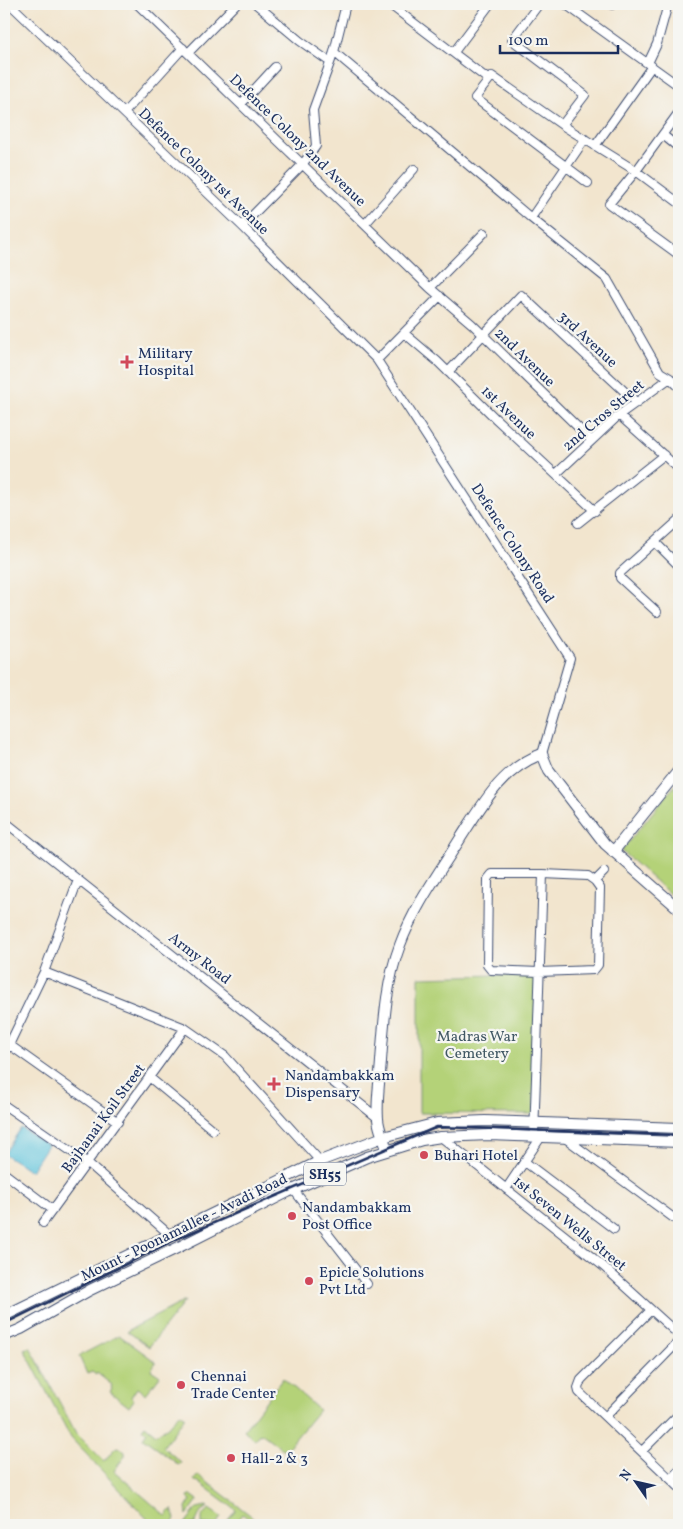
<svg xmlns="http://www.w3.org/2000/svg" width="683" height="1529" font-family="Vollkorn,serif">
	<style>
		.green { fill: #b4d278; stroke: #68806b }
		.water { fill: #5dc3db; stroke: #3c799c }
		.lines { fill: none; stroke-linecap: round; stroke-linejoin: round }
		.minor-casing { stroke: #3b4a6f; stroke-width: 10 }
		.major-casing { stroke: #3b4a6f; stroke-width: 12 }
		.minor { stroke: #fff; stroke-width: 8 }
		.major { stroke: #fff; stroke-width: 10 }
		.rail { stroke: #1b2f5e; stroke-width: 2.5 }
		.poi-dot { fill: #d1495b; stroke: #f6f6f2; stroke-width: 2 }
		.labels { text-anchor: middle; stroke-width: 4.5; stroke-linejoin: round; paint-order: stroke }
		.shield { fill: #f6f6f2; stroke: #5d6b8a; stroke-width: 1 }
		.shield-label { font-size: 14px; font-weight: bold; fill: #1b2f5e }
		.street-label { font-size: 15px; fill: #1b2f5e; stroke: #f6f6f2 }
		.poi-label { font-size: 15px; fill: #1b2f5e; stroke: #f6f6f2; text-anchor: start }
		.park-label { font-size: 15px; fill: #415864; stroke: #f6f6f2 }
	</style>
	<rect width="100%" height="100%" fill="#f6f6f2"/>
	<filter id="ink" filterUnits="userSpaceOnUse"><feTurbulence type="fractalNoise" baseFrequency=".02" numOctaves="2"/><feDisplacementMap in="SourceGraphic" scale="10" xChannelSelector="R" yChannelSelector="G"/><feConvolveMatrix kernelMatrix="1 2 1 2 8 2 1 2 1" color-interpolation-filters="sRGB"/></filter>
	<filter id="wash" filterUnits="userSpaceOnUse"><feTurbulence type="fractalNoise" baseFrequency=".0096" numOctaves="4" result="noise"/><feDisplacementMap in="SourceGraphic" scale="20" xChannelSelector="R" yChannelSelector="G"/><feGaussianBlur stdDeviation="1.12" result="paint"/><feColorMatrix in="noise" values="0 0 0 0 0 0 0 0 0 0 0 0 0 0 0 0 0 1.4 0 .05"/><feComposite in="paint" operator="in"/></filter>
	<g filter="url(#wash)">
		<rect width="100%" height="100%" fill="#f2e5ce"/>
		<path class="green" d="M676,784L679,787V902L621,851Z
			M537,974L534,1114L419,1113V977Z
			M185,1301L149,1347L127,1331Z
			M119,1335L156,1362L151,1370L160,1376L146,1394L137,1388L131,1397L134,1400L129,1407L110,1392L112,1389L111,1387L112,1385L97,1373L96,1375L92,1372L87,1374L79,1356Z
			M30,1347L76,1433L104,1461L115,1448L119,1447L125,1452V1456L114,1471L166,1516L172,1509L175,1519L171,1525H153L71,1438L24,1349Z
			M283,1378L319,1410L285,1451L261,1433L255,1440L244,1430Z
			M179,1413L185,1417L163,1447L181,1462L179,1465L143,1438L147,1432L142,1429L145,1425L156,1434L168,1427Z
			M198,1475L263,1525H258L242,1514L234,1525H224L236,1510L197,1481L196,1482L194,1480Z
			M190,1494L198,1500L187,1515L186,1508L191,1500L188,1498Z
			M206,1506L208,1507L201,1511L195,1524L184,1525L197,1508Z
			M209,1509L221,1517L216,1525L202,1524V1515Z"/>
		<path class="water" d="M21,1128L48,1145L31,1171L4,1154Z"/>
	</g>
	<g filter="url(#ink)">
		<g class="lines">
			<g class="minor-casing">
				<path id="minor" d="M10,4L242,226L377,360L570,658L542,754
					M137,4L430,288L472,324L591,440
					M389,4L489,80
					M539,4L512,40L585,95L562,125
					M565,4L679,86
					M257,5L300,41L330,62
					M612,5L613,4
					M334,52L531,218L607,279L660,372L670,378L679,387
					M454,52L490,4
					M188,53L236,4
					M648,63L657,44L668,4
					M241,104L275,67
					M679,112L636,171L609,204L679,255
					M124,113L183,48
					M663,135L679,148
					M595,146L652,66
					M588,183L475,98L492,76L562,125L636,171L679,203
					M531,218L585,139
					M365,224L414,169
					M242,226L302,165L316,146L313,110L334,52L346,4
					M430,288L484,233
					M404,333L437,361L495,418L595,511
					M377,360L440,296
					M448,372L521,295L637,403
					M619,415L679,469
					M556,474L619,415L670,378
					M578,523L664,455
					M655,542L679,566
					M657,612L620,578V573L679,520
					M4,821L378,1118
					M595,881L604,872
					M44,972L185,1028L225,1056L320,1161
					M4,1041L118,1122
					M4,1053L9,1045L44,972L78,880
					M149,1077L213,1130
					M4,1105L88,1163L170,1235
					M534,1136L543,874H492L488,879L487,965L491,970L539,972L594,970L598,965L600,888L595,881L588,876L543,874
					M441,1137L603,1266L679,1335
					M565,1138L679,1222
					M525,1162L614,1229
					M4,1173L53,1210
					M293,1189L367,1284
					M506,1189L541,1137
					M43,1223L185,1028
					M651,1310L581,1380L578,1388L579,1392L679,1487
					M606,1416L679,1341
					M642,1451L679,1414
					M671,1479L679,1470"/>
			</g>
			<g class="major-casing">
				<path id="major" d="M613,852L679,770
					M387,1150C385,1142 381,1134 379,1125C375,1109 380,1079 381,1061C384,1022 386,982 400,945C414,907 439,873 460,839C482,805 502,768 542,754L549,771L605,844L679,909
					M4,1316L320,1161L383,1137L437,1123L485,1121L679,1128
					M4,1336L21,1329L90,1290L179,1247L288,1192L367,1157L422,1140L441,1137L489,1135L679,1142"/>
			</g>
			<use href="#minor" class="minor"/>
			<use href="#major" class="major"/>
			<path class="rail" d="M4,1324L181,1237L437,1127L679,1135"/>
		</g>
	</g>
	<g class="poi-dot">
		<path d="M124.5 354.5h5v5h5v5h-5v5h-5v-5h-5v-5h5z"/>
		<path d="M271.5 1076.5h5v5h5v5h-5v5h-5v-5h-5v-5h5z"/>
		<circle cx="424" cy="1155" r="5"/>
		<circle cx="292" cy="1216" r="5"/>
		<circle cx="309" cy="1281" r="5"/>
		<circle cx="181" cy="1385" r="5"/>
		<circle cx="231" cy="1458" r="5"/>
	</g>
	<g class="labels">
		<rect class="shield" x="304" y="1162.5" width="42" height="23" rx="4"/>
		<g class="shield-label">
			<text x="325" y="1179">SH55</text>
		</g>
		<g class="street-label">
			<text transform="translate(298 140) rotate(44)" y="5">Defence Colony 2nd Avenue</text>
			<text transform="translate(204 171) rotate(44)" y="5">Defence Colony 1st Avenue</text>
			<text transform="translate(588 339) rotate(43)" y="5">3rd Avenue</text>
			<text transform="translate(525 357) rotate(44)" y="5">2nd Avenue</text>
			<text transform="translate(509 412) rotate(44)" y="5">1st Avenue</text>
			<text transform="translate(603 415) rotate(-40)" y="5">2nd Cros Street</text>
			<text transform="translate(513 543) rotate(57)" y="5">Defence Colony Road</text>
			<text transform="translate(200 958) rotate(38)" y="5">Army Road</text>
			<text transform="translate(103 1118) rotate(-54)" y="5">Bajhanai Koil Street</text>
			<text transform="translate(570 1223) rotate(39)" y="5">1st Seven Wells Street</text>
			<text transform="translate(184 1227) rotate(-26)" y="5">Mount - Poonamallee - Avadi Road</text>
		</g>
		<g class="poi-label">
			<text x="138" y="358">Military<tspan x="138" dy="17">Hospital</tspan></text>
			<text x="285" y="1080">Nandambakkam<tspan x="285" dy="17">Dispensary</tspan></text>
			<text x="434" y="1160">Buhari Hotel</text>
			<text x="302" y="1212">Nandambakkam<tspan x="302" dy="17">Post Office</tspan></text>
			<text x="319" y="1277">Epicle Solutions<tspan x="319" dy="17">Pvt Ltd</tspan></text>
			<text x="191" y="1381">Chennai<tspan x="191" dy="17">Trade Center</tspan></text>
			<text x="241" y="1463">Hall-2 &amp; 3</text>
		</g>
		<g class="park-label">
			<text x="477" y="1041">Madras War<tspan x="477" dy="17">Cemetery</tspan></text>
		</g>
	</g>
	<rect width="683" height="1529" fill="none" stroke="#f6f6f2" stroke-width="20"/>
	<g transform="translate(636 1482) rotate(304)" stroke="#f6f6f2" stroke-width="4" paint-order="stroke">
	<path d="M0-4L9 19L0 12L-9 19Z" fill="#1b2f5e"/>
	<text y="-8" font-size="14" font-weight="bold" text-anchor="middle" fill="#1b2f5e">N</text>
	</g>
	<path d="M500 45v8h118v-8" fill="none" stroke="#1b2f5e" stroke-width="2.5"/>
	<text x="508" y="45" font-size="15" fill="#1b2f5e" stroke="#f6f6f2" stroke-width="4" paint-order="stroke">100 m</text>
</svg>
